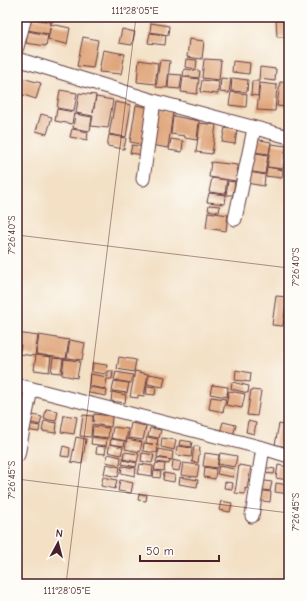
<svg xmlns="http://www.w3.org/2000/svg" width="306" height="601" font-family="'Comic Neue',sans-serif">
	<style>
		.building { fill: #e0a77e }
		.lines { fill: none; stroke-linecap: round; stroke-linejoin: round }
		.minor-casing { stroke: #633c42; stroke-width: 15 }
		.minor { stroke: #fff; stroke-width: 13 }
		.ticks { fill: none; stroke: #4a1f2b; stroke-width: 1; stroke-opacity: 0.45 }
		.neatline { fill: none; stroke: #4a1f2b; stroke-width: 1.5 }
		.ticks-label { font-size: 10px; text-anchor: middle; fill: #4a1f2b }
	</style>
	<rect width="100%" height="100%" fill="#fdfcf7"/>
	<filter id="ink" filterUnits="userSpaceOnUse"><feTurbulence type="fractalNoise" baseFrequency=".025" numOctaves="2"/><feDisplacementMap in="SourceGraphic" scale="8" xChannelSelector="R" yChannelSelector="G"/><feConvolveMatrix kernelMatrix="1 2 1 2 8 2 1 2 1" color-interpolation-filters="sRGB"/></filter>
	<filter id="wash" filterUnits="userSpaceOnUse"><feTurbulence type="fractalNoise" baseFrequency=".012" numOctaves="4" result="noise"/><feDisplacementMap in="SourceGraphic" scale="16" xChannelSelector="R" yChannelSelector="G"/><feGaussianBlur stdDeviation="0.9" result="paint"/><feColorMatrix in="noise" values="0 0 0 0 0 0 0 0 0 0 0 0 0 0 0 0 0 1.4 0 .05"/><feComposite in="paint" operator="in"/></filter>
	<g filter="url(#wash)">
		<rect width="100%" height="100%" fill="#f3e0c5"/>
		<g id="blocks">
			<path class="building" d="M32,17H54L53,22Z
				M29,18L51,22L49,34L27,30Z
				M276,18H289V37H277Z
				M151,23L169,26L168,35L150,32Z
				M51,24L70,28L67,44L48,40Z
				M122,29L135,32L132,45L119,43Z
				M28,31L48,35L46,46L26,43Z
				M150,33L166,35L165,45L148,43Z
				M83,37L98,40L93,68L77,66Z
				M189,39L204,41L202,59L187,57Z
				M103,50L125,54L121,74L99,72Z
				M186,59L197,60L196,69L185,67Z
				M204,59L221,60L219,80L202,78Z
				M139,60L158,63L155,84L137,82Z
				M160,60L170,61L167,88L156,87Z
				M233,61L250,63L249,74L232,72Z
				M260,67L276,69L275,81L259,79Z
				M184,69L200,71L199,78L183,76Z
				M169,74L182,75L180,89L168,88Z
				M17,77L41,83L36,99L17,93Z
				M183,77L199,79L197,94L181,92Z
				M221,78L231,79L229,93L220,92Z
				M232,78L248,80L247,92L231,91Z
				M202,80L219,82L218,94L200,92Z
				M252,81H259L258,96L251,95Z
				M280,82L289,83L288,107L277,106Z
				M260,83L277,85L275,111L257,110Z
				M60,90L77,93L74,111L57,108Z
				M231,92L247,94L246,107L229,105Z
				M79,93L96,95L93,113L96,97L113,100L108,128L91,126L93,116L76,113Z
				M115,102L131,105L126,137L109,134Z
				M136,105L151,108L145,145L130,142Z
				M57,109L74,112L72,124L55,121Z
				M156,109L173,112L168,148L151,145Z
				M41,114L52,117L47,134L36,131Z
				M75,114L92,117L90,131L73,128Z
				M173,116L199,121L197,140L185,138V136L171,134Z
				M200,123L216,125L212,154L196,152Z
				M225,128L237,130L235,144L222,142Z
				M72,129L88,132L87,140L70,137Z
				M109,135L126,138L124,149L107,146Z
				M171,139L183,141L182,152L169,150Z
				M255,139L271,142L269,154L253,152Z
				M271,144L286,146L283,169L267,167Z
				M132,145L144,147L143,155L130,153Z
				M251,152L268,155L265,174L248,171Z
				M211,162L238,165L236,181L209,177Z
				M267,167L283,170L282,178L265,176L264,186L246,183L248,172L266,175Z
				M212,178L227,180L225,194L209,192Z
				M228,181L235,182L233,195H226Z
				M209,193L226,195L225,204L207,202Z
				M209,205L220,206L219,212L208,210Z
				M208,212L228,215L226,231L206,228Z
				M276,296L287,297L283,326L272,325Z
				M17,333L38,336L35,356L19,354L21,345H17Z
				M39,335L69,340L66,359L36,354Z
				M70,340L85,343L82,360L67,358Z
				M36,355L51,357L49,372L34,370Z
				M119,357L136,360L134,372L117,369Z
				M53,358L63,359L61,373L51,372Z
				M64,359L80,361L77,378L62,375Z
				M93,363L107,365L106,374L92,372Z
				M236,370L251,373L250,382L235,380Z
				M108,371H113L112,379H107L105,389L89,386L90,374L108,377Z
				M135,371L148,374L144,396L138,395V398L130,397Z
				M116,372L133,375L131,383L114,380Z
				M149,374L165,377L163,387L147,384Z
				M114,381L129,383L127,393L112,391Z
				M232,382L249,386L248,393L231,389Z
				M212,385L228,387L227,397L210,394Z
				M147,386L156,387L155,395L146,394Z
				M89,387L107,390L106,396L89,393Z
				M17,390L25,391L22,406L17,405Z
				M251,390L261,391L257,416L247,415Z
				M229,391L245,394L242,408L226,405Z
				M112,392L126,395L125,403L111,401Z
				M211,397L226,399L223,412L209,409Z
				M46,409L58,411L56,421L44,419Z
				M28,414L42,417L40,425L27,422Z
				M94,414L112,416L111,427L92,424L91,437L80,436L83,415L93,416V422Z
				M64,415L77,417L74,434L61,432Z
				M44,421L57,423L56,433L42,431Z
				M248,421L256,423L254,434L246,432Z
				M223,422L236,425L233,436L220,432Z
				M131,423L146,426L143,440L128,438Z
				M27,424L40,426L39,432L26,430Z
				M279,424L289,426V447L275,445Z
				M93,426L109,428L108,438L92,436Z
				M113,427L128,429L126,441L111,438Z
				M150,428L161,430L159,438L148,436Z
				M76,437L86,439L82,464L71,462Z
				M92,437L107,439L106,446L91,444Z
				M147,437L158,439L157,445L146,443Z
				M162,438L176,440L174,450L161,447Z
				M111,439L125,441L124,446L110,444Z
				M127,439L142,442L140,452L125,449Z
				M180,440L192,442L191,447L179,445Z
				M144,443L158,445L157,453L143,451Z
				M110,444L123,447L121,455L108,452Z
				M63,446L70,448L69,457L61,456Z
				M97,446L106,447L105,454L96,453Z
				M177,446L192,448L191,457L176,455Z
				M194,446L200,447L198,463L192,462Z
				M159,449L173,452L172,460L157,457Z
				M124,452L139,454L137,462L123,459Z
				M142,453L154,455L152,463L141,461Z
				M205,453L219,455L217,468L203,466Z
				M220,453L237,456L235,467L218,464Z
				M108,454L121,457L120,465L106,462Z
				M157,458L170,460L169,464L156,462Z
				M123,460L137,463L136,467L122,464Z
				M173,460L181,462L179,471L172,470Z
				M156,463L165,464L164,471L154,470Z
				M183,463L199,465L197,477L181,475Z
				M106,464L120,467L118,477L104,474Z
				M140,464L153,466L152,476L138,474Z
				M239,465L251,467L247,489L245,488V494L235,493Z
				M278,465L289,467L287,480L276,478Z
				M122,466L136,468L135,476L121,473Z
				M219,466L234,469L233,477L217,474Z
				M205,467L216,469L215,479L204,477Z
				M262,467L275,469L274,474L261,473Z
				M154,471L161,472L160,478L153,477Z
				M164,473L175,475L174,482L163,480Z
				M103,477L117,480L115,489L101,486Z
				M180,477L198,480L197,487L179,484Z
				M120,480L133,483L131,493L118,491Z
				M259,480L272,482L270,491L258,489Z
				M225,482L233,483L232,489L224,488Z
				M276,483L289,485V494L275,492Z
				M257,490L271,492L270,502L256,500Z
				M139,494L147,495L146,501L138,500Z
				M221,501L232,503L230,512L219,510Z"/>
		</g>
	</g>
	<g filter="url(#ink)">
		<use href="#blocks" fill-opacity="0" stroke="#633c42" stroke-width="1"/>
		<g class="lines">
			<g class="minor-casing">
				<path id="minor" d="M17,47L25,17
					M17,59L154,101L289,137
					M143,179L154,101
					M235,219L254,129
					M17,385L263,448L289,456
					M18,455L31,389
					M252,516L263,448"/>
			</g>
			<use href="#minor" class="minor"/>
		</g>
	</g>
	<path class="ticks" d="M238,17L289,23M17,235L289,268M17,479L289,513M66,584L136,17"/>
	<rect width="306" height="601" fill="none" stroke="#fdfcf7" stroke-width="44"/>
	<g transform="translate(58 543) rotate(7)" stroke="#fdfcf7" stroke-width="3" paint-order="stroke">
	<path d="M0-3L7 15L0 10L-7 15Z" fill="#4a1f2b"/>
	<text y="-6" font-size="11" font-weight="bold" text-anchor="middle" fill="#4a1f2b">N</text>
	</g>
	<path d="M140 555v6h79v-6" fill="none" stroke="#4a1f2b" stroke-width="2"/>
	<text x="146" y="555" font-size="12" fill="#4a1f2b" stroke="#fdfcf7" stroke-width="3" paint-order="stroke">50 m</text>
	<rect x="22" y="22" width="262" height="557" class="neatline"/>
	<g class="ticks-label">
		<text x="135" y="14">111°28'05"E</text>
		<text transform="translate(11 235) rotate(-90)" y="4">7°26'40"S</text>
		<text transform="translate(295 267) rotate(-90)" y="4">7°26'40"S</text>
		<text transform="translate(11 480) rotate(-90)" y="4">7°26'45"S</text>
		<text transform="translate(295 512) rotate(-90)" y="4">7°26'45"S</text>
		<text x="67" y="594">111°28'05"E</text>
	</g>
</svg>
